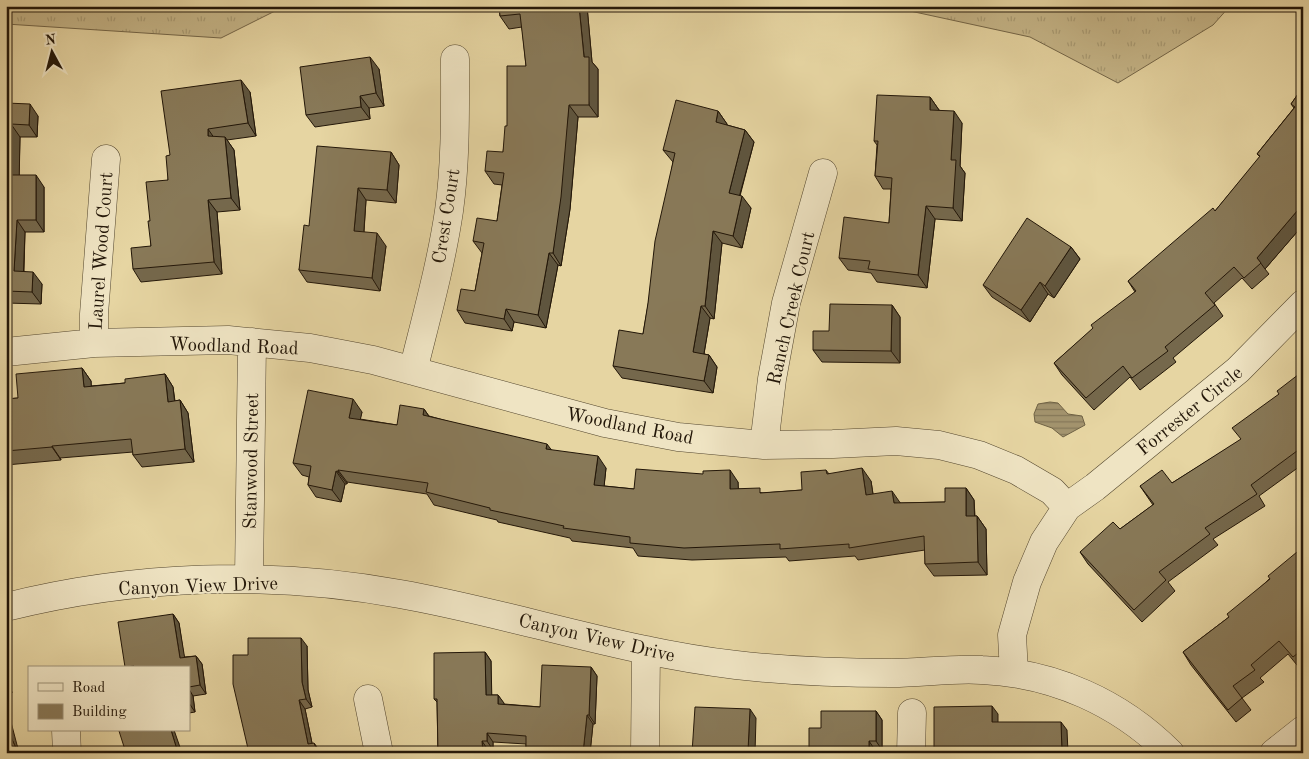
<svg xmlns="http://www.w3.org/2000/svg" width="1309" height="759" font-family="'Old Standard TT',serif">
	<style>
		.grass { fill: url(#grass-tufts); stroke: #746648 }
		.water { fill: url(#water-rules); stroke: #6f6245 }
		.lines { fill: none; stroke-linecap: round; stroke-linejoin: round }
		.minor-casing { stroke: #53462e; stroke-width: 29 }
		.minor { stroke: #efe4c3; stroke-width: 28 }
		.wall { fill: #75684c; stroke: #221608 }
		.shaded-wall { fill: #5f553e; stroke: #221608 }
		.building { fill: #887958; stroke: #221608 }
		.labels { text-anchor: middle; stroke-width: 4; stroke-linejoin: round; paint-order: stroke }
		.street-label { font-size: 19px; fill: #221608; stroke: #efe4c3 }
	</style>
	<defs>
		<pattern id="grass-tufts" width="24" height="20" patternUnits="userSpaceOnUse" patternTransform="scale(1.25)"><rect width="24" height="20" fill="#c5b588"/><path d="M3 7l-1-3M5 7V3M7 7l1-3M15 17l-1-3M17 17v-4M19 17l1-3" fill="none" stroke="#a99b74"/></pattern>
		<pattern id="water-rules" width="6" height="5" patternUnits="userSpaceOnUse" patternTransform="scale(1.25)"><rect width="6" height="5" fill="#a3946e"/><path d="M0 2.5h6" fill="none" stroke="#847858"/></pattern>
	</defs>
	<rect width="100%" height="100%" fill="#e6d5a2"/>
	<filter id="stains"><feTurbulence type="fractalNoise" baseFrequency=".004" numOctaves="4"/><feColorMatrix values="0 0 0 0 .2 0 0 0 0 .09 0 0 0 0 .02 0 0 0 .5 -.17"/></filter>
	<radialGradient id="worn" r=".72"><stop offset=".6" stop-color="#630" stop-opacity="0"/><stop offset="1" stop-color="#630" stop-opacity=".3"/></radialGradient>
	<path class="grass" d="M6,6H285L221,38L6,24Z
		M887,6H1230L1213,25L1118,83L1030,37Z"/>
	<path class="water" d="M1050,402L1058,403L1068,414L1082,416L1085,425L1063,437L1052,428L1035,422L1034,414L1038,404Z"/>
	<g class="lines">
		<g class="minor-casing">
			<path id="minor" d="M94,343V314L106,159
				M6,352L94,343L228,340L310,348L373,360L605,423L678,437L764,445L833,444L896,441L939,445L979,455L1016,470L1052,491L1067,507
				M413,371C426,318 441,265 449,211C456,161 455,110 455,59
				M764,445L772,379L786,303L823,173
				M249,579L252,342
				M6,607C133,575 272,570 400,594C513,614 622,652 736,665C788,671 840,673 892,673C922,673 952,668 982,670C1054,673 1120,703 1170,753
				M1014,673L1012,635L1027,582L1044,542L1067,507L1095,487L1238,370L1303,304
				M368,699L379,753
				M66,730L67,753
				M645,753L646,650
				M911,753L912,713
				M1274,753L1303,730"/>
		</g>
		<use href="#minor" class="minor"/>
	</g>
	<path class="wall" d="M499,6H587L592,62L598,69V117H578L570,209L561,266L558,265L546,328L514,322L512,331L465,323L457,310L475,291L482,253L473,241L497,221L502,185L494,184L485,171L503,152L507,126L526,66L522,27L509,29L500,16Z
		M379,69L384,106L369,108L370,119L315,127L306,115Z
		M1303,87V225L1265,269L1269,274L1252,289L1242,278L1214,303L1223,316L1173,358L1176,362L1140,390L1130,377L1094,410L1062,375L1054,363L1135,292L1128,281L1215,211L1260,157L1257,154L1294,108L1291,104Z
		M250,92L256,136L227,140L234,150L240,210L217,212L222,274L141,282L133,269L151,246L150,221L168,180L170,155Z
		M930,97L939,110L962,123L960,166L965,173L962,221L935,219L927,288L877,282L871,273L848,270L839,258L889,223L891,189H883L875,176L877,145L874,141Z
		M6,103L38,116L37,137H20L19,175L44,187V232H25L24,271L42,284L41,304L6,303Z
		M718,111L727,124V125L745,130L754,142L740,196L751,208L742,248L722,243L714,319L710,318L704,354L709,355L717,367L713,393L622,378L613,366L643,334L673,162L663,150Z
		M391,152L399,165L396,203L366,200L364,232L386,246L380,291L307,282L299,270L309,226Z
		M1071,247L1080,259L1054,298L1048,294L1030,322L992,297L983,285Z
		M892,305L900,317V363L822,362L813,350Z
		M82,368L91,381V386L125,383L165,374L173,387L175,401L180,400L188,413L194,462L142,467L133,455V452L60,458L61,460L6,465V399L18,398Z
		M1303,371V464L1259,496L1265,506L1213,539L1218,545L1168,582L1175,591L1142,622L1088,564L1080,552L1120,529L1153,505L1140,486L1172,483L1241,440L1279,394Z
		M424,409L429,416L551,450L606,468L604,486L634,489L738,482V489L763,493L802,490L826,470L829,474L871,481L873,494L901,503L945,502L966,488L974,500L975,516H977L986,529L987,575L934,576L925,564V550L858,560L855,556L789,561L786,557L692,560L638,556L633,548L572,541L570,538L498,522L497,520L434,505L427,494L347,482V484H345L341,502L316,497L308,485L309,477L302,475L293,463L362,412L360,419L397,425Z
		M1303,547V668L1301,670L1288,654L1260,678L1264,682L1242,698L1251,710L1236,722L1191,665L1183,652L1229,617Z
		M173,614L179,623L184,657L196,656L202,664L206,694L193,696L195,712L189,713V668L125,667Z
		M307,646L308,690L312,707L305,709L312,743L320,751L249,753Z
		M485,652L491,661V695H498L504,704L540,707L591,667L597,676L595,724H593L590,753H526V744L493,742V750H488V753H438L437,702L434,699Z
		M6,663L12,693L6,694Z
		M876,711L882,720V750H875V753H809L821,728Z"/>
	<path class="shaded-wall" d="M579,6H587L592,62L598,69V117L589,105Z
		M370,57L379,69L384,106L376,93Z
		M241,80L250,92L256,136L248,123Z
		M360,96L369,108L370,119L361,107Z
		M930,97L939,110L938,122L930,110Z
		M30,104L38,116L37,137L29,125Z
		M569,105L578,117L570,209L561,266L553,253Z
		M718,111L727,124L724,134L716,122Z
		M954,111L962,123L960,166L965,173L962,221L953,208L951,160Z
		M11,124L20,137L19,187L10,175Z
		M208,129L217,142L208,136Z
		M745,130L754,142L737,205L729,193Z
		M225,137L234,150L240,210L231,198Z
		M391,152L399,165L396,203L387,190Z
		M36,175L44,187V232L36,220Z
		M358,188L366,200L363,243L354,231Z
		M742,196L751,208L742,248L733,236Z
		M208,200L217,212L222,274L214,262Z
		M1303,204V225L1265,269L1257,258Z
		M926,206L935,219L927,288L918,275Z
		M17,220L25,232L23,283L14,271Z
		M713,231L722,243L714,319L705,306Z
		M377,233L386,246L380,291L372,278Z
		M1071,247L1080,259L1054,298L1045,286Z
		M549,253L558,265L546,328L538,315Z
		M33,272L42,284L41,304L32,292Z
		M1040,282L1048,294L1030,322L1021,310Z
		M892,305L900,317V363L891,351Z
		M701,306L710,318L702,365L693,352Z
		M506,309L514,322L512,331L504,319Z
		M709,355L717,367L713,393L704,381Z
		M82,368L91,381L92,399L84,387Z
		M165,374L173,387L176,414L168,402Z
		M353,399L362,412L358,430L349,418Z
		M180,400L188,413L194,462L185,449Z
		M424,409L432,421L423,415Z
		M547,444L556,456L546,449Z
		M52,446L60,458L61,460L52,447Z
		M598,456L606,468L603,497L594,485Z
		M862,468L871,481L875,508L866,495Z
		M338,470L347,482V484L338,472Z
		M730,470L738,482L739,501L730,489Z
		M336,471L345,484L341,502L332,490Z
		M966,488L974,500L975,529L966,516Z
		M892,491L901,504L894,503Z
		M977,516L986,529L987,575L978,562Z
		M173,614L179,623L186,666L180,658Z
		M301,638L307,646L308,690L312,707L306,699L302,682Z
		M485,652L491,661L492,704L486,695Z
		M196,656L202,664L206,694L200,685Z
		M6,663L12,693L6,685Z
		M591,667L597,676L595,724L589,715Z
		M189,689L193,696L195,712L189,703Z
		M498,695L504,703V712L498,704Z
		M299,700L305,709L314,753L308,744Z
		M6,703L17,745L20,753H18L11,737L6,717Z
		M992,706L998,714V731L992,722Z
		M750,709L756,718L755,753L748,751Z
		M876,711L882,720V750L876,741Z
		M587,715L593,724L590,753H583Z
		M1061,722L1067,730L1068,753H1062Z
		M171,730H174L182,753H178Z
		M487,733L493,742V750L487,741Z
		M482,741L488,750V753H483Z
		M869,741L875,750V753H869Z
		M314,743L320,751L321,753H318Z"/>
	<path class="building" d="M499,6H579L584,57H589V105H569L561,197L553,253H549L538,315L506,309L504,319L457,310L461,289L475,291L484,243L473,241L477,218L497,221L504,173L485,171L487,151L503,152L505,126H507V66H526L520,14L500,16Z
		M370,57L376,93L360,96L361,107L306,115L300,67Z
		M241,80L248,123L208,129V136L225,137L231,198L208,200L214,262L133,269L131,248L151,246L148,221H150L146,182L168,180L166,156L170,155L161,91Z
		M1303,87V204L1257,258L1261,263L1244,278L1234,267L1205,293L1215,305L1165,347L1168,351L1132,378L1123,366L1086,398L1054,363L1093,328L1091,325L1136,291L1128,281L1213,208L1215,211L1260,156L1257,154L1295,107L1291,104Z
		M877,95L930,97V110L954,111L951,160H956L953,208L926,206L918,275L868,269L870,261L839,258L844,217L889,223L892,178L875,176L878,141H874Z
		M676,100L718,111L716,122L745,130L729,193L742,196L733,236L713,231L705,306H701L693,352L709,355L704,381L613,366L619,330L643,334L648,303L655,241L675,153L663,150Z
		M6,103L30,104L29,125L11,124L10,175H36V220H17L14,271L33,272L32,292L6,291Z
		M317,146L391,152L387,190L358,188L354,231L377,233L372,278L299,270L304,225L309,226Z
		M1027,218L1071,247L1045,286L1040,282L1021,310L983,285Z
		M830,304L892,305L891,351L813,350V331H829Z
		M82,368L84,387L125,383V379L165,374L168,402L180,400L185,449L133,455L131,439L52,446V447L6,451V399L18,398L16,374Z
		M1303,371V443L1299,445L1301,448L1251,485L1257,494L1205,528L1210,534L1159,572L1166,580L1134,610L1080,552L1113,522L1120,529L1154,504L1140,486L1162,470L1172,483L1241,439L1232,428L1279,394L1277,391Z
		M308,390L353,399L349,418L397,425L400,405L424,409L423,415L547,444L546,449L598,456L594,485L634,489L636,469L703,474V471L730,470V489L760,488V493L802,490L801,472L826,470L827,474L862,468L866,495L892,491L894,503L945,502V488H966V516H977L978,562L925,564L924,536L849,548V544L780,549V544L684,548L630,543V537L563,528L564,526L490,510V508L426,492L428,483L338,470V472L336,471L332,490L308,485L311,466L293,463Z
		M1303,547V649L1293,657L1279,641L1251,665L1255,670L1233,686L1242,698L1228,710L1183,652L1229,617L1227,614L1270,579L1268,576Z
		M173,614L180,658L196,656L200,685L189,687V668H134V666L125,667L118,622Z
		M248,638H301L302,682L306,699L299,700L308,744L314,743L318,753H249L233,684V655H248Z
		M485,652L486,695H498V704L540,707L542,665L591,667L589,715H587L583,753H526V736L487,733V741H482L483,753H438L437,699H434V653Z
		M992,706V722H1061L1062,753H934V707Z
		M695,707L750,709L748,751L759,752V753H692Z
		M821,711H876V741H869V753H809V728H821Z
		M6,717L11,737L18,753H6Z
		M123,730H171L178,753H126L119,731Z
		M197,748L199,753H186Z"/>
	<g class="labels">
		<g class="street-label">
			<text transform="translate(445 216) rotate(-81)" y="7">Crest Court</text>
			<text transform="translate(100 251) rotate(-86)" y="7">Laurel Wood Court</text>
			<text transform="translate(790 308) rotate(-77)" y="7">Ranch Creek Court</text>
			<text transform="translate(234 345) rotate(2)" y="7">Woodland Road</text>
			<text transform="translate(1189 410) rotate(-39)" y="7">Forrester Circle</text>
			<text transform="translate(630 425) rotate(11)" y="7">Woodland Road</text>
			<text transform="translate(250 461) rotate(-89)" y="7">Stanwood Street</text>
			<text transform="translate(198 585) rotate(-2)" y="7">Canyon View Drive</text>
			<text transform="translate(597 637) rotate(13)" y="7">Canyon View Drive</text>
		</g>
	</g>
	<rect width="1309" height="759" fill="none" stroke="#e6d5a2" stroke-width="25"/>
	<rect x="8" y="8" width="1294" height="744" fill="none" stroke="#221608" stroke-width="2.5"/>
	<rect x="12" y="12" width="1284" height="734" fill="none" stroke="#221608"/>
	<rect x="28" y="666" width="162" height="65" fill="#efe4c3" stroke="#9d9278"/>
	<rect x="38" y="683" width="25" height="8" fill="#efe4c3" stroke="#9d9278"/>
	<text x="72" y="692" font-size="15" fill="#221608">Road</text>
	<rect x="38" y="704" width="25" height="15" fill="#887958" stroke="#9d9278"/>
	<text x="72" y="716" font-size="15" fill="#221608">Building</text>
	<g transform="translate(52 52) rotate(353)" stroke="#efe4c3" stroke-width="4" paint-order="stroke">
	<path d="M0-4L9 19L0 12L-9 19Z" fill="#221608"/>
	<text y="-8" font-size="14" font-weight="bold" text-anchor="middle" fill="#221608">N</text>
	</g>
	<rect width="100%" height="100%" filter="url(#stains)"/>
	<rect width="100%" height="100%" fill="url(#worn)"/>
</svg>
